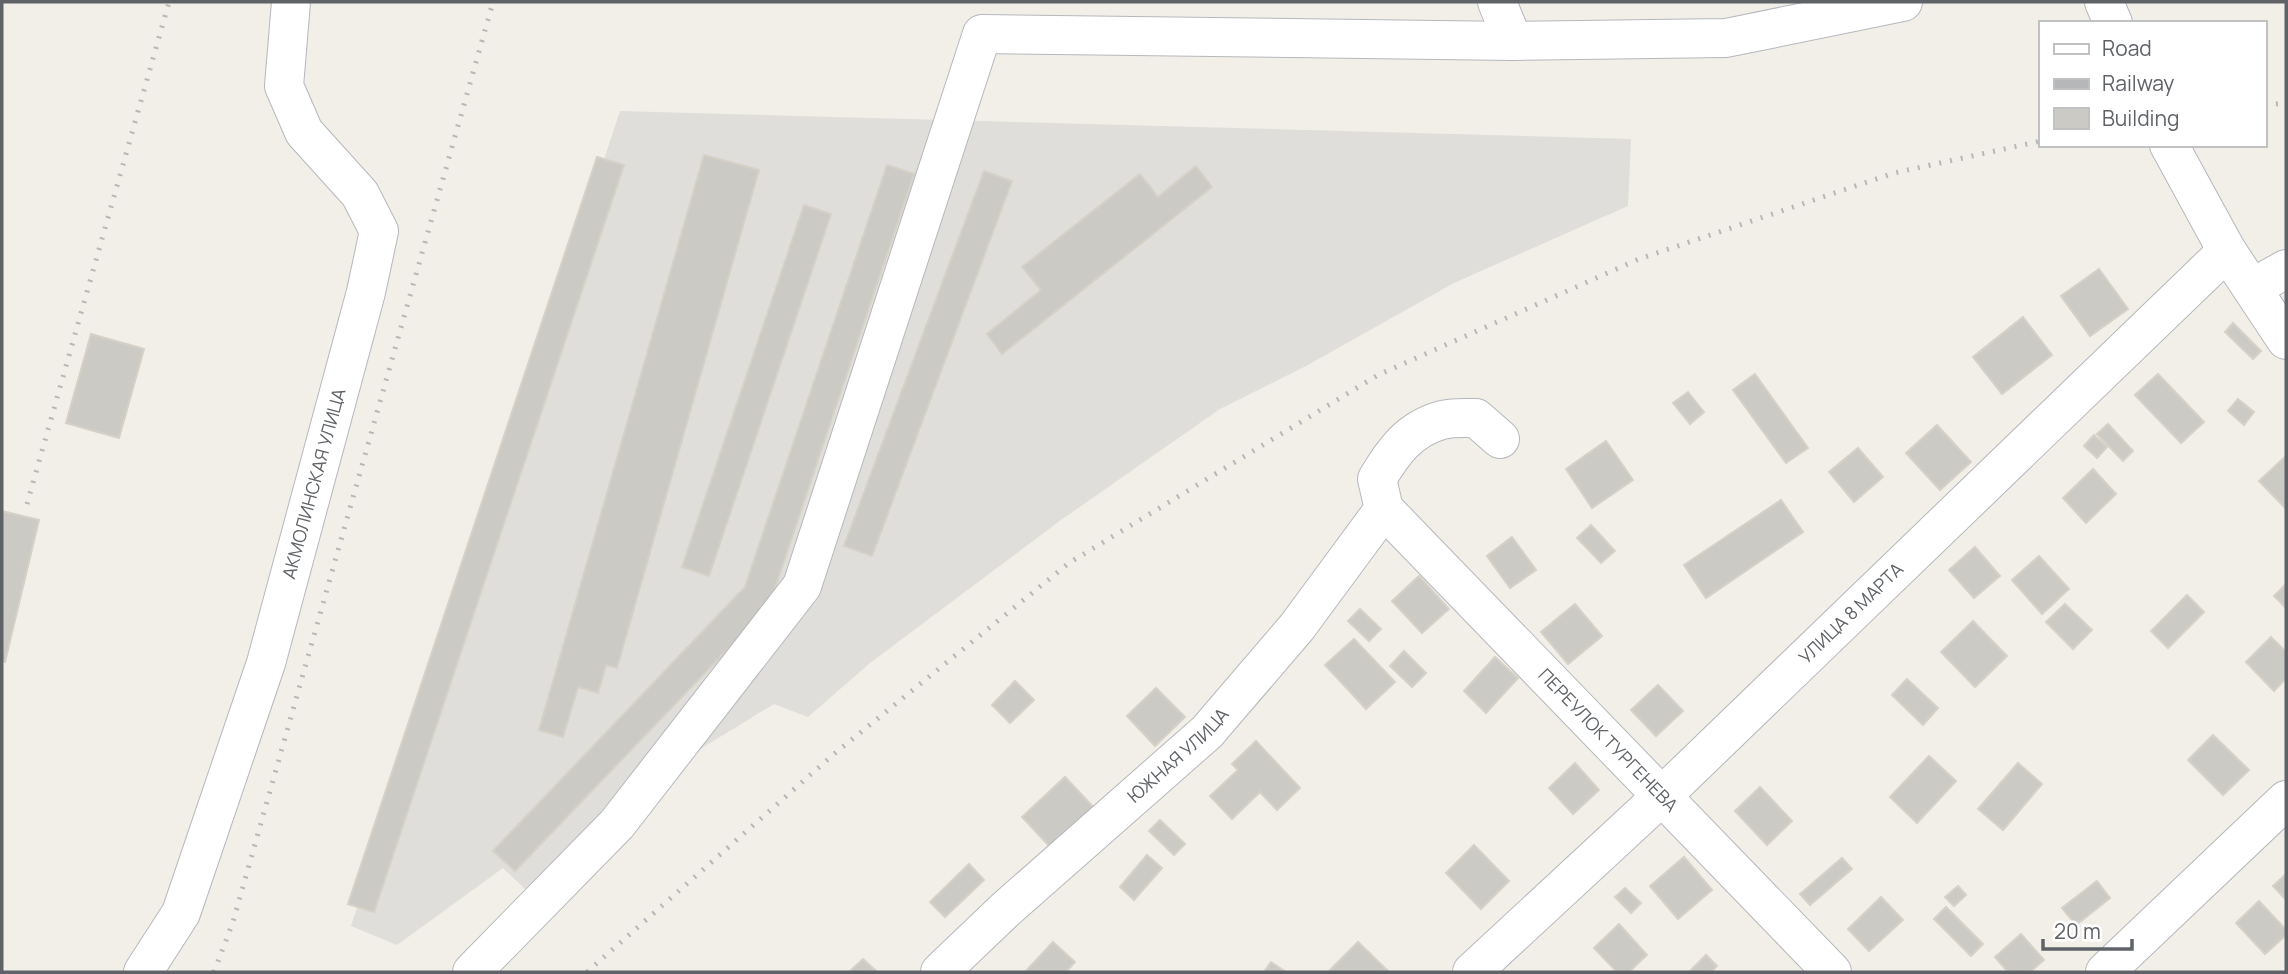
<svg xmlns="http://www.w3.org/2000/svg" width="2288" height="974" font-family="Manrope,sans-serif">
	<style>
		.industrial { fill: #e0deda }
		.building { fill: #cccac5; stroke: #d6d1c6; stroke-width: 2 }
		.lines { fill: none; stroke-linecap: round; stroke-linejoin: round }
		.minor-casing { stroke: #b5b8bc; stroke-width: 40 }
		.minor { stroke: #fff; stroke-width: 38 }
		.rail { stroke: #b6b7b8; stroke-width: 5; stroke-dasharray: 2 9; stroke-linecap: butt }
		.labels { text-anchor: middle; stroke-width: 5; stroke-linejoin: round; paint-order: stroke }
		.street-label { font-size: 18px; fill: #5f6368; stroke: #fff }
	</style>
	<rect width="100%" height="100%" fill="#f1efe8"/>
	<path class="industrial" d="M620,111L1631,139L1628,206L1454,283L1306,366L1220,409L1061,520L870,663L808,717L774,704L630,792L548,879L525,889L503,868L397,945L351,926Z"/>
	<path class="building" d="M704,155L759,170L617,668L606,665L598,693L578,687L563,737L539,730Z
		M597,157L624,165L374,912L348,904Z
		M887,165L914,174L769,606L515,871L493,851L745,587Z
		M1196,166L1212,187L1002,354L987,334L1041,290L1022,267L1140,174L1158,197Z
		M984,171L1012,181L872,556L844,546Z
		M804,205L831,214L709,576L682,567Z
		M2099,269L2128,309L2090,336L2061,296Z
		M2023,317L2052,355L2002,394L1973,357Z
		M2233,323L2261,351L2253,359L2225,332Z
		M91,334L144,349L119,438L66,423Z
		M1755,374L1808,448L1786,463L1733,390Z
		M2158,374L2204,422L2181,443L2135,395Z
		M1688,392L1704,412L1690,424L1673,403Z
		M2238,399L2254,412L2244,425L2228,411Z
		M2108,424L2133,451L2123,461L2097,434Z
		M1937,425L1971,462L1940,490L1906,453Z
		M2094,435L2107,447L2097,458L2084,446Z
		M1606,441L1633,480L1592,508L1566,469Z
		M1858,448L1883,477L1854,502L1829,472Z
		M2286,456V509L2259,481Z
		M2093,469L2116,494L2086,523L2063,498Z
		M1781,500L1803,532L1706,598L1684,565Z
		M2,511L39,520L5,662L2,661Z
		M1591,525L1615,551L1601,563L1577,538Z
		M1512,537L1536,570L1510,588L1487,556Z
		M1975,547L2000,576L1974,598L1949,570Z
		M2039,556L2069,589L2042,614L2012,580Z
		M1419,576L1449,609L1422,633L1392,601Z
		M2286,584V608L2274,596Z
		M2187,595L2204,612L2168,648L2151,631Z
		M1575,604L1602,636L1568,664L1541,632Z
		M2065,604L2092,630L2073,649L2046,622Z
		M1360,609L1381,629L1369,641L1348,621Z
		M1973,621L2007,656L1975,687L1941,652Z
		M2271,637L2286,652V678L2274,691L2246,662Z
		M1354,639L1395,682L1366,709L1325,665Z
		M1404,651L1426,673L1412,687L1390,666Z
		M1495,657L1518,678L1486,713L1464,691Z
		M1907,679L1938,708L1923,725L1892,695Z
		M1015,681L1034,700L1010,723L992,705Z
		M1658,685L1683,711L1656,736L1631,710Z
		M1156,688L1185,717L1155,746L1127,716Z
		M2213,735L2249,770L2223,795L2188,760Z
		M1256,741L1300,788L1277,810L1260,792L1232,819L1210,796L1238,770L1232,764Z
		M1929,756L1956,781L1917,823L1890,797Z
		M1575,763L1599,790L1573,814L1549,788Z
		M2018,763L2042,784L2003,830L1978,809Z
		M1065,777L1097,811L1054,851L1022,817Z
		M1760,787L1792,821L1767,845L1735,811Z
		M1160,820L1185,844L1174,855L1149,831Z
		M1474,845L1509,881L1481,909L1446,873Z
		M1147,855L1162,868L1134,900L1120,887Z
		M1684,857L1712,890L1678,919L1650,886Z
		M1842,858L1852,869L1810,905L1800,894Z
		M969,864L984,880L945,917L930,902Z
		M2286,874V900L2273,886Z
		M2097,881L2110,898L2076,925L2062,908Z
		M1958,886L1966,895L1954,906L1945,897Z
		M1625,888L1641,903L1631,913L1615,897Z
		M1881,897L1903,920L1869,951L1848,929Z
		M2259,901L2286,930V935L2265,954L2236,923Z
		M1946,907L1983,944L1971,956L1934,919Z
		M1619,924L1647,955L1629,972H1617L1594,948Z
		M2021,934L2044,960L2030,972H2008L1995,957Z
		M1053,942L1075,962L1066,972H1025Z
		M1358,942L1389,972H1328Z
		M1706,955L1717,966L1711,972H1689Z
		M863,959L877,972H849Z
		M1271,962L1286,972H1264Z"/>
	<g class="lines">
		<g class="minor-casing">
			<g id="minor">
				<path d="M1497,2L1513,41"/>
				<path d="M2104,2L2113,23"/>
				<path d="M2169,145L2227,251L2286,340"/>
				<path d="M2252,288L2286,269"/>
				<path id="s1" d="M1384,509L1832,972"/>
				<path d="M1384,509L1377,479C1393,452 1409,429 1442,420C1452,417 1465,418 1476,418L1500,439"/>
				<path id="s2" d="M143,972L181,913L266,663L366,292L379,231L360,194L304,132L284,86L291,2"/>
				<path d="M472,972L617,824L802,586L982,34L1513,41L1726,38L1903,2"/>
				<path id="s3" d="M940,972L1006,909L1207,732L1297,627L1384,509"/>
				<path id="s4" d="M1472,972L1663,795L2227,251"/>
				<path d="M2105,972L2286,800"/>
			</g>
		</g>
		<use href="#minor" class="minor"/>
		<path class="rail" d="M2265,105L2286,103
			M27,504L169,2
			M214,972L233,922L493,2
			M587,972L834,754L1069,563L1378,375L1639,259L1894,173L2041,141"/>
	</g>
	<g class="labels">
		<g class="street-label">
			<text dy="6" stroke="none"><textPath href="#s2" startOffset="520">АКМОЛИНСКАЯ УЛИЦА</textPath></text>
			<text dy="6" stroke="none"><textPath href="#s4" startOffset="522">УЛИЦА 8 МАРТА</textPath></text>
			<text dy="6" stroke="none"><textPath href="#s1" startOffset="322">ПЕРЕУЛОК ТУРГЕНЕВА</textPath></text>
			<text dy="6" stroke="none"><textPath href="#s3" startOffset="322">ЮЖНАЯ УЛИЦА</textPath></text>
		</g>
	</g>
	<rect width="2288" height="974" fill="none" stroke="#5f6368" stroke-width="7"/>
	<rect x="2039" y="21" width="228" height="126" fill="#ffffff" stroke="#bfc1c3" stroke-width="2"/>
	<rect x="2054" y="44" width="35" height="10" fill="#ffffff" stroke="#bfc1c3" stroke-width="2"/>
	<text x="2102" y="56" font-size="21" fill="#5f6368">Road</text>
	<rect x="2054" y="79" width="35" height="10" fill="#b6b7b8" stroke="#bfc1c3" stroke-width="2"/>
	<text x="2102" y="91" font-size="21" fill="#5f6368">Railway</text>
	<rect x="2054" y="108" width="35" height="21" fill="#cccac5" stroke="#bfc1c3" stroke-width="2"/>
	<text x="2102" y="126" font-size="21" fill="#5f6368">Building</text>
	<path d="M2043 939v10h89v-10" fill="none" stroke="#5f6368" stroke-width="3.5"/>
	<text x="2054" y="939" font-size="21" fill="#5f6368" stroke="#ffffff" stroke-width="5" paint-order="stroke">20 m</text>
</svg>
